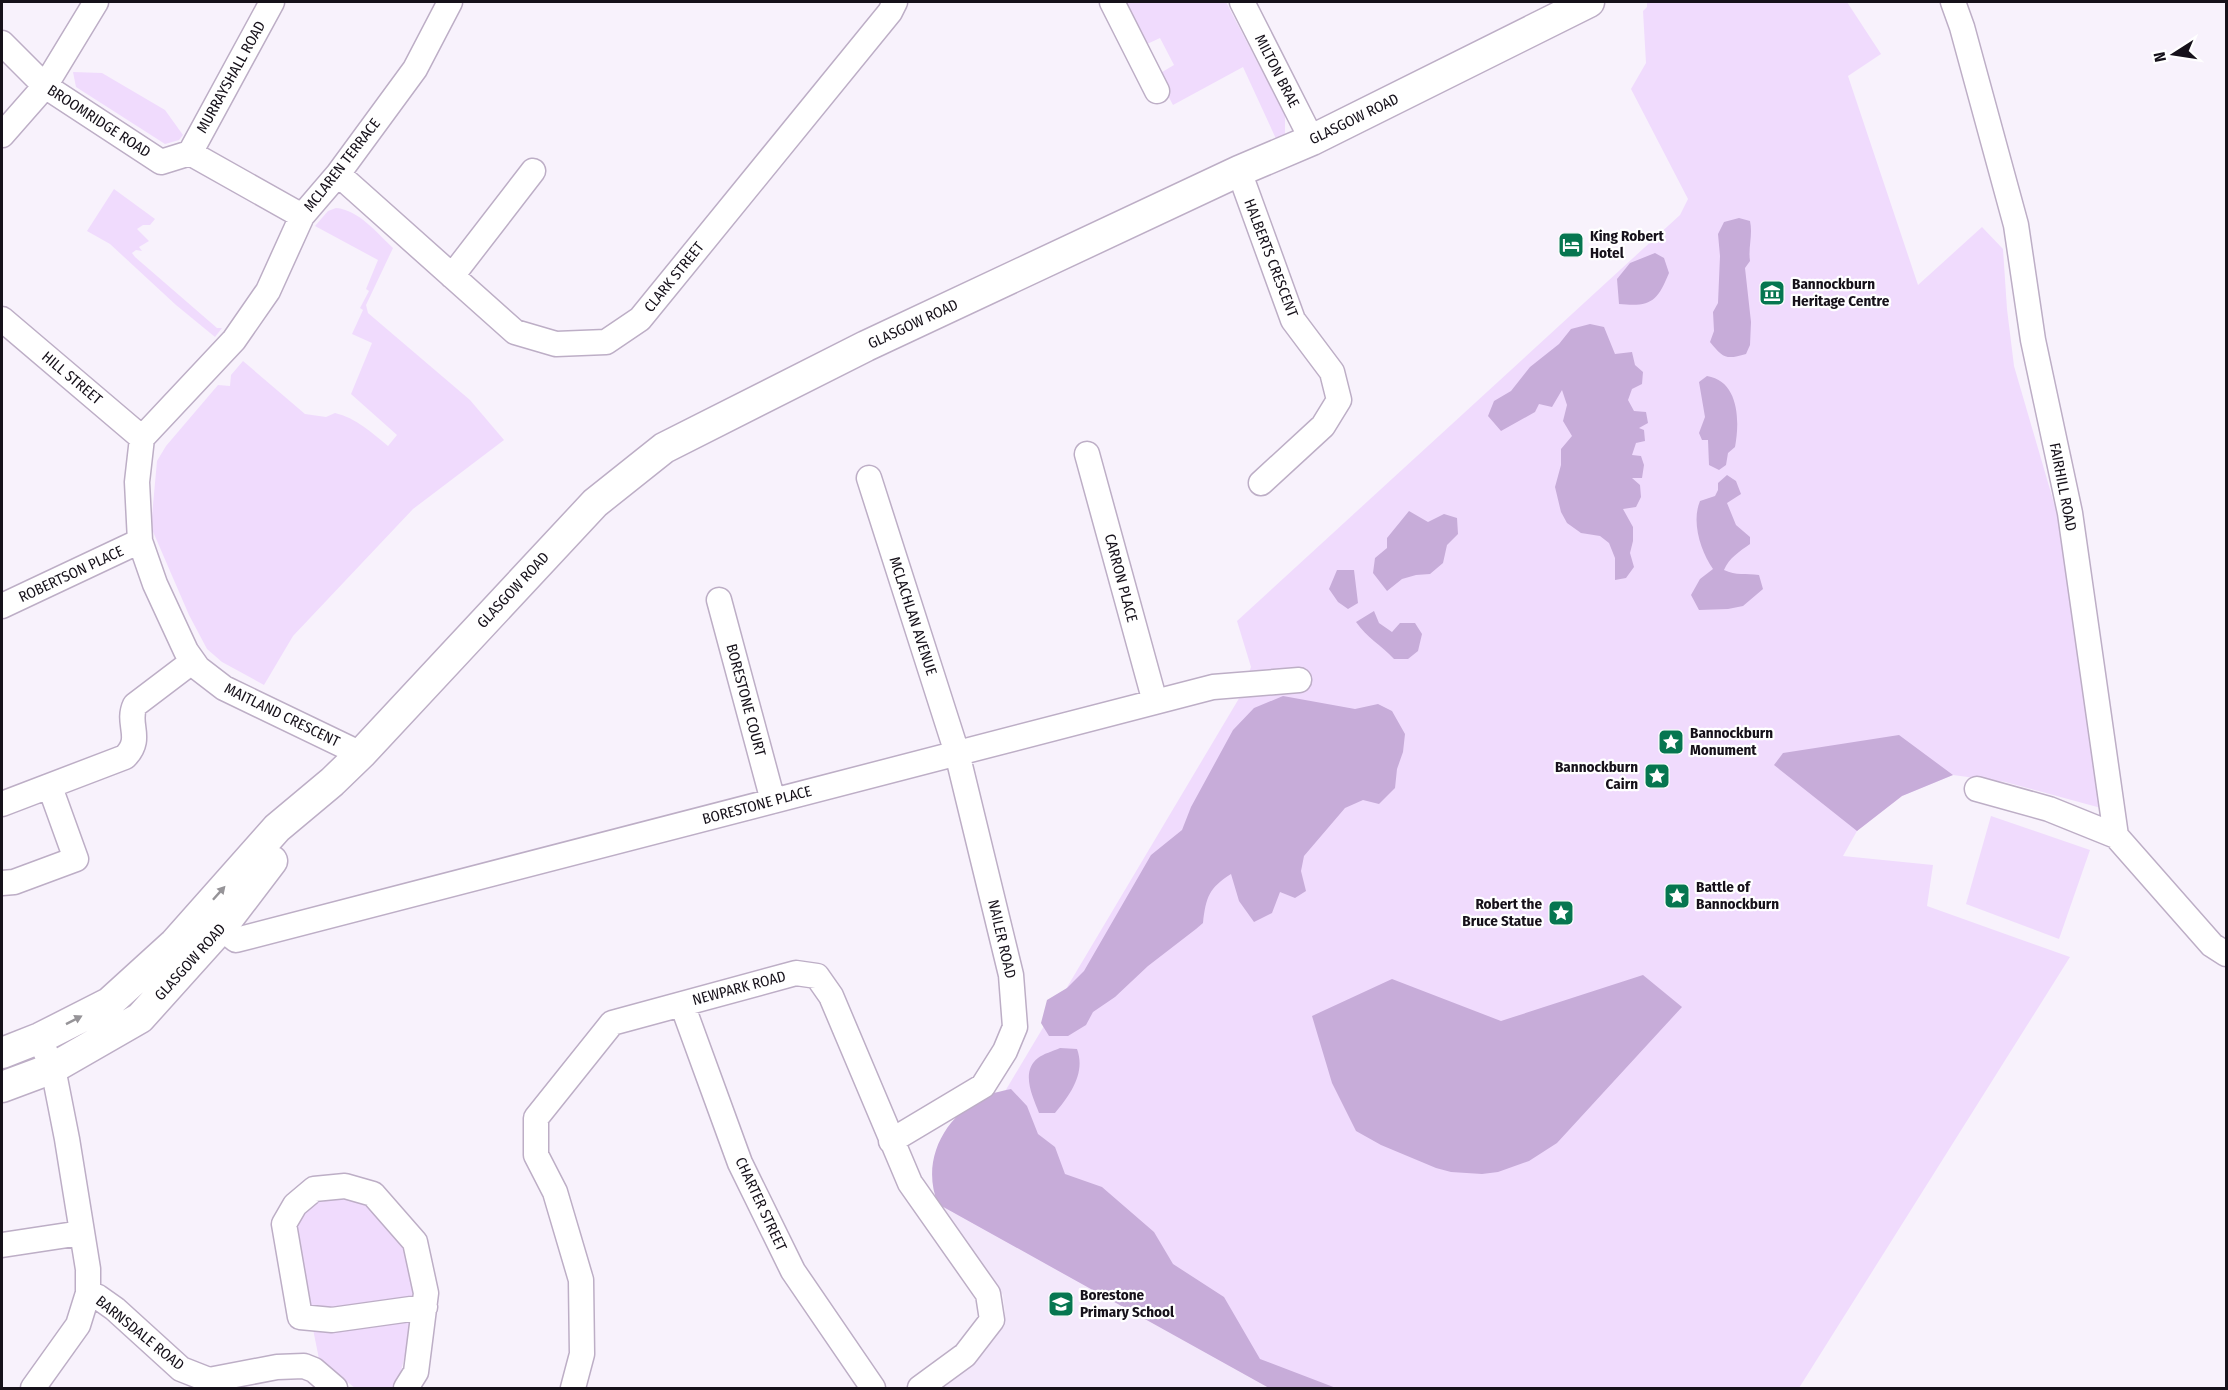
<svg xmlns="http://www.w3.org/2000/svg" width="2228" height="1390" font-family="'Fira Sans Condensed',sans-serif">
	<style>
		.built { fill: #f3e8fb }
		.green { fill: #f0dbfd }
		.forest { fill: #c7acd9 }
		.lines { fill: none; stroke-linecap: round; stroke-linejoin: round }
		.minor-casing { stroke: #bdaec6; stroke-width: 27 }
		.major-casing { stroke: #bdaec6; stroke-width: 33 }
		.minor { stroke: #fff; stroke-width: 24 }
		.major { stroke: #fff; stroke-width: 30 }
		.oneway { fill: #969498 }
		.labels { text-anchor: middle; stroke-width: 4.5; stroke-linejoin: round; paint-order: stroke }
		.street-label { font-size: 15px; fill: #16111a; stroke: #fff }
		.poi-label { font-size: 15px; font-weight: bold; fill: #16111a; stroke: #fff; text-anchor: start }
	</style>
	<rect width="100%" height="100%" fill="#f8f2fc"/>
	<path class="built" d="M938,1204L1269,1388H943L967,1369L995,1338L1005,1313L1003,1295L993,1278Z"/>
	<path class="green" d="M1124,2H1226L1285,115V136L1277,141L1243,67L1173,105L1157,75L1174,65L1160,38L1145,45Z
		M1647,2H1847L1881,54L1848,76L1918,285L1982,227L2003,249L2007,309L2014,366L2058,517L2101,808L2005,782L1953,775L1902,796L1857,831L1843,856L1933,865L1927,906L2070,957L1799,1388H1269L938,1204L1241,695L1251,667L1237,621L1680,215L1688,199L1631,89L1646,63L1643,11L1647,7Z
		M73,72L102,73L165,110L183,135L179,140L165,144L76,87Z
		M114,189L155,219L150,225H143L137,229L149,241L139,247L142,251L136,250L132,253L135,257L217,328H222L215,337L176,305L110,244L87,231Z
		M336,208C359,210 377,233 393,248L366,305L368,313L470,400L504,440L413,509L293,636L264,685L222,662L207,649L189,615L151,527L157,461L166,446L218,385L230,386L231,375L243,361L305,414L326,417L335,413C356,418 371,432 388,446L397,435L351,394L372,343L352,334L363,310L360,308L369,291L366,289L378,260L315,226L328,211Z
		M1991,816L2090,850L2059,939L1966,904Z
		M341,1193C348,1195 356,1196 363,1199C370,1202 376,1209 381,1214C429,1259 413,1332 396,1388H355L319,1359L295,1239L294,1221L311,1201Z"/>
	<path class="forest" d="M1739,218L1750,221C1753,235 1748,247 1750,261L1745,268L1751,322L1750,345L1746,354C1726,360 1723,358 1710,342L1714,331L1713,312L1718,303L1720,256L1718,234L1724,222Z
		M1655,253L1664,258L1669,273C1657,302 1651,307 1619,304L1617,279L1630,263Z
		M1590,324L1604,327L1615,354L1632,352L1635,365L1643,372L1642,384L1632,389L1628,400L1634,411L1646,412L1648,423L1639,428L1644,430L1645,441L1636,443L1632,455L1641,456L1644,465L1642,478H1632L1640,485L1641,497L1636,507L1623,509L1633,527V541L1630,553L1634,567L1626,578L1615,580V558L1609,543L1600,536L1581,533L1567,523L1561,512L1555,487L1561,465V449L1572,436L1563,421L1567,405L1562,390L1552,407L1539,404L1535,412L1501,431L1488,416L1494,401L1511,391L1530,367L1559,344L1571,329Z
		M1707,376C1739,381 1740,421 1735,447L1728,453L1726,465L1719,470L1709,465L1708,440H1702L1699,433L1705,417L1699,382Z
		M1727,475L1736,481L1741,494L1727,503L1736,525L1750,537V544C1740,551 1729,558 1724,570C1736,576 1746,573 1759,575L1763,589L1743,606L1728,609L1699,610L1691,595L1700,579L1713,569C1701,552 1691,522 1700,501L1715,496L1718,490V483Z
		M1409,511L1428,522L1444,514L1457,518L1458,534L1447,545L1443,563L1430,574L1416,575L1402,579L1387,591L1373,573L1375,558L1387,548V538Z
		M1337,570H1354L1358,603L1348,609L1338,602L1329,589Z
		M1374,611L1379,623L1392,632L1400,623H1415L1422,634L1418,651L1408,659H1394C1381,645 1367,638 1356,622Z
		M1283,696L1355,709L1378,704L1392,711L1405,734L1403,752L1397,769L1395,788L1379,804L1363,800L1345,808L1304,856L1301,871L1306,891L1295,898L1280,892L1272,913L1254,922L1239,901L1231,874C1209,888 1206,897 1203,923L1196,929L1148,966L1115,997L1093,1012L1086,1025L1068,1036H1049L1041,1023L1047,1000L1067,988L1084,971L1151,855L1182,830L1191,807L1233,730L1254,708Z
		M1899,735L1953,775L1902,796L1857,831L1774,765L1783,753Z
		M1643,975L1682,1007L1557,1143L1529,1161L1498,1172L1482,1174L1451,1172L1436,1168L1381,1145L1356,1131L1332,1083L1312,1016L1392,979L1501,1021Z
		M1060,1048L1077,1049C1086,1073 1070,1095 1055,1113H1039C1033,1097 1020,1072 1038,1058C1043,1054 1053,1051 1060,1048Z
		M1011,1089L1027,1106L1038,1134L1055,1147L1065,1174L1102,1187L1154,1232L1173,1264L1224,1297L1260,1359L1336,1388H1269L938,1204C920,1160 945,1114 988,1095C995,1092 1003,1091 1011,1089Z"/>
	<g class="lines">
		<g class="minor-casing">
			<path id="minor" d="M1112,2L1157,91
				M1242,2L1312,140
				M1953,2L1962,27L2016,225L2033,340L2070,513L2116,836L2212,945L2226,954
				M2,43L45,86L161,162L190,153L302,216
				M2,135L45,86L96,2
				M190,153L272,2
				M1239,171L1293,320L1332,372L1339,400L1323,426L1261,483
				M338,174L515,332L556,344L606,342L640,319L890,12L895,2
				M452,276L533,171
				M2,319L142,438
				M142,438L234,340L268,291L302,216L338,174L415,69L450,2
				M142,438L137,482L140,541L155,584L186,651L198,668L224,688L361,754
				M1087,454L1155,702
				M869,478L957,753L1011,975L1015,1027L1005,1051L983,1086L891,1141
				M719,600L773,801
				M2,606L140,541
				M1977,789L2049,809L2116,836
				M2,804L125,757C144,738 126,724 135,705L193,661
				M2,883L14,882L76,859L50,787
				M205,933L221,928L236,940L1213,687L1299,680
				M682,1004L740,1163L793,1271L873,1388
				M2,1245L81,1233
				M88,1293L98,1297L115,1309L181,1369L209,1380L277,1367L304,1366L314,1370L335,1388
				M33,1388L78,1325L88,1293V1269L67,1139L53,1068L45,1051
				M406,1388L416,1372L426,1293L415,1242L373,1194L345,1186L314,1189L295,1205L284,1224L300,1317L332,1320L425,1307
				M573,1388L582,1354L581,1280L555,1192L536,1155V1118L612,1023L796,973L817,976L831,996L910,1183L988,1294L992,1320L965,1355L920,1388"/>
		</g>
		<g class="major-casing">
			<path id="major" d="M2,1053L40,1038L109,1003L175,943L277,828L332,782L361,754L595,503L664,448L866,346L1239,171L1312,140L1589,2
				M2,1087L53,1068L140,1018L221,928L272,861"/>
		</g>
		<use href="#minor" class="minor"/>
		<use href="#major" class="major"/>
	</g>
	<defs><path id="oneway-solid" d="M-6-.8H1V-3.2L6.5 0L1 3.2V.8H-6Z" transform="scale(1.5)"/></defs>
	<g class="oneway">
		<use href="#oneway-solid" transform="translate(219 893) rotate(-48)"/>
		<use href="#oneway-solid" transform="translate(74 1020) rotate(-27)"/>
	</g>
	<defs>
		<g id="hotel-square" transform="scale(1.35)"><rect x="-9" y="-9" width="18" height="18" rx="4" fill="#067650" stroke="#fff"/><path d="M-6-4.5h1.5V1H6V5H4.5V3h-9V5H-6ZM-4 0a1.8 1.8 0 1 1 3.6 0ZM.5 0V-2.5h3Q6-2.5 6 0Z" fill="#fff"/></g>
		<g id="museum-square" transform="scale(1.35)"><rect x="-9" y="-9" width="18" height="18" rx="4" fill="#067650" stroke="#fff"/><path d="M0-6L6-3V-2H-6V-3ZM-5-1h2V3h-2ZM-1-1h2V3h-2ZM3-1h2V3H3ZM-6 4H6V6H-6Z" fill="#fff"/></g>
		<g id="sight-square" transform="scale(1.35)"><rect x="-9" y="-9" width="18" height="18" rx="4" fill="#067650" stroke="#fff"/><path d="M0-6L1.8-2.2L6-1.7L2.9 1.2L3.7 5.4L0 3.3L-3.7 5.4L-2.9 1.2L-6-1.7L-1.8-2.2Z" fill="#fff"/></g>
		<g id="school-square" transform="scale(1.35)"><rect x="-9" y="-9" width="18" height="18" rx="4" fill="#067650" stroke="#fff"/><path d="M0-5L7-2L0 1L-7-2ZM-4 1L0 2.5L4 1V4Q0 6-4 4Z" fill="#fff"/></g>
	</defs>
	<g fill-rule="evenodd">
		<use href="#hotel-square" x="1571" y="245"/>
		<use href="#museum-square" x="1772" y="293"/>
		<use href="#sight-square" x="1671" y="742"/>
		<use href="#sight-square" x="1657" y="776"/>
		<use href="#sight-square" x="1677" y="896"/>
		<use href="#sight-square" x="1561" y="913"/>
		<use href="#school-square" x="1061" y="1304"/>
	</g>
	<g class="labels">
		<g class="street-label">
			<text transform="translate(1277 71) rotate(63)" y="5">MILTON BRAE</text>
			<text transform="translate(231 77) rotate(-61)" y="5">MURRAYSHALL ROAD</text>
			<text transform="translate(1354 119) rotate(-26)" y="5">GLASGOW ROAD</text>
			<text transform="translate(99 121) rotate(33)" y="5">BROOMRIDGE ROAD</text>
			<text transform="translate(342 165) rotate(-52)" y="5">MCLAREN TERRACE</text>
			<text transform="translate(1271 258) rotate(69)" y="5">HALBERTS CRESCENT</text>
			<text transform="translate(674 277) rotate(-51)" y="5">CLARK STREET</text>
			<text transform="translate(913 324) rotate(-25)" y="5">GLASGOW ROAD</text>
			<text transform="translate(72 378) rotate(40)" y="5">HILL STREET</text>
			<text transform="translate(2063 487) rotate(79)" y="5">FAIRHILL ROAD</text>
			<text transform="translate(71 574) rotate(-25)" y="5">ROBERTSON PLACE</text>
			<text transform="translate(1121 578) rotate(75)" y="5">CARRON PLACE</text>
			<text transform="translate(513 590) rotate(-47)" y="5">GLASGOW ROAD</text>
			<text transform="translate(913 616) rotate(72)" y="5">MCLACHLAN AVENUE</text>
			<text transform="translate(746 700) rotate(75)" y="5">BORESTONE COURT</text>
			<text transform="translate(282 715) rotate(26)" y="5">MAITLAND CRESCENT</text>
			<text transform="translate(757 805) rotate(-15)" y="5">BORESTONE PLACE</text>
			<text transform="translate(1002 939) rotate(77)" y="5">NAILER ROAD</text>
			<text transform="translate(190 962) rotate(-48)" y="5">GLASGOW ROAD</text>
			<text transform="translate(739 988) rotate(-15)" y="5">NEWPARK ROAD</text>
			<text transform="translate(761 1204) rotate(65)" y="5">CHARTER STREET</text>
			<text transform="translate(140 1333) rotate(39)" y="5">BARNSDALE ROAD</text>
		</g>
		<g class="poi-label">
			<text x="1590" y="241">King Robert<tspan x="1590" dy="17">Hotel</tspan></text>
			<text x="1792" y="289">Bannockburn<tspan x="1792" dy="17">Heritage Centre</tspan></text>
			<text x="1690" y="738">Bannockburn<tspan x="1690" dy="17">Monument</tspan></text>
			<text x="1638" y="772" text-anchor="end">Bannockburn<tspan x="1638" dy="17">Cairn</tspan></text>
			<text x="1696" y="892">Battle of<tspan x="1696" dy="17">Bannockburn</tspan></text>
			<text x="1542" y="909" text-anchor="end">Robert the<tspan x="1542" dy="17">Bruce Statue</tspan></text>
			<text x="1080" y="1300">Borestone<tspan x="1080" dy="17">Primary School</tspan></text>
		</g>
	</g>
	<rect width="2228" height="1390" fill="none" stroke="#16111a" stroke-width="6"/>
	<g transform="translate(2174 54) rotate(258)" stroke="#ffffff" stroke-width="4.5" paint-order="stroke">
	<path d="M0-4.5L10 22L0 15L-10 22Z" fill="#16111a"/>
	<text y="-9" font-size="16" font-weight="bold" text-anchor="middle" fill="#16111a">N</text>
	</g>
</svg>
